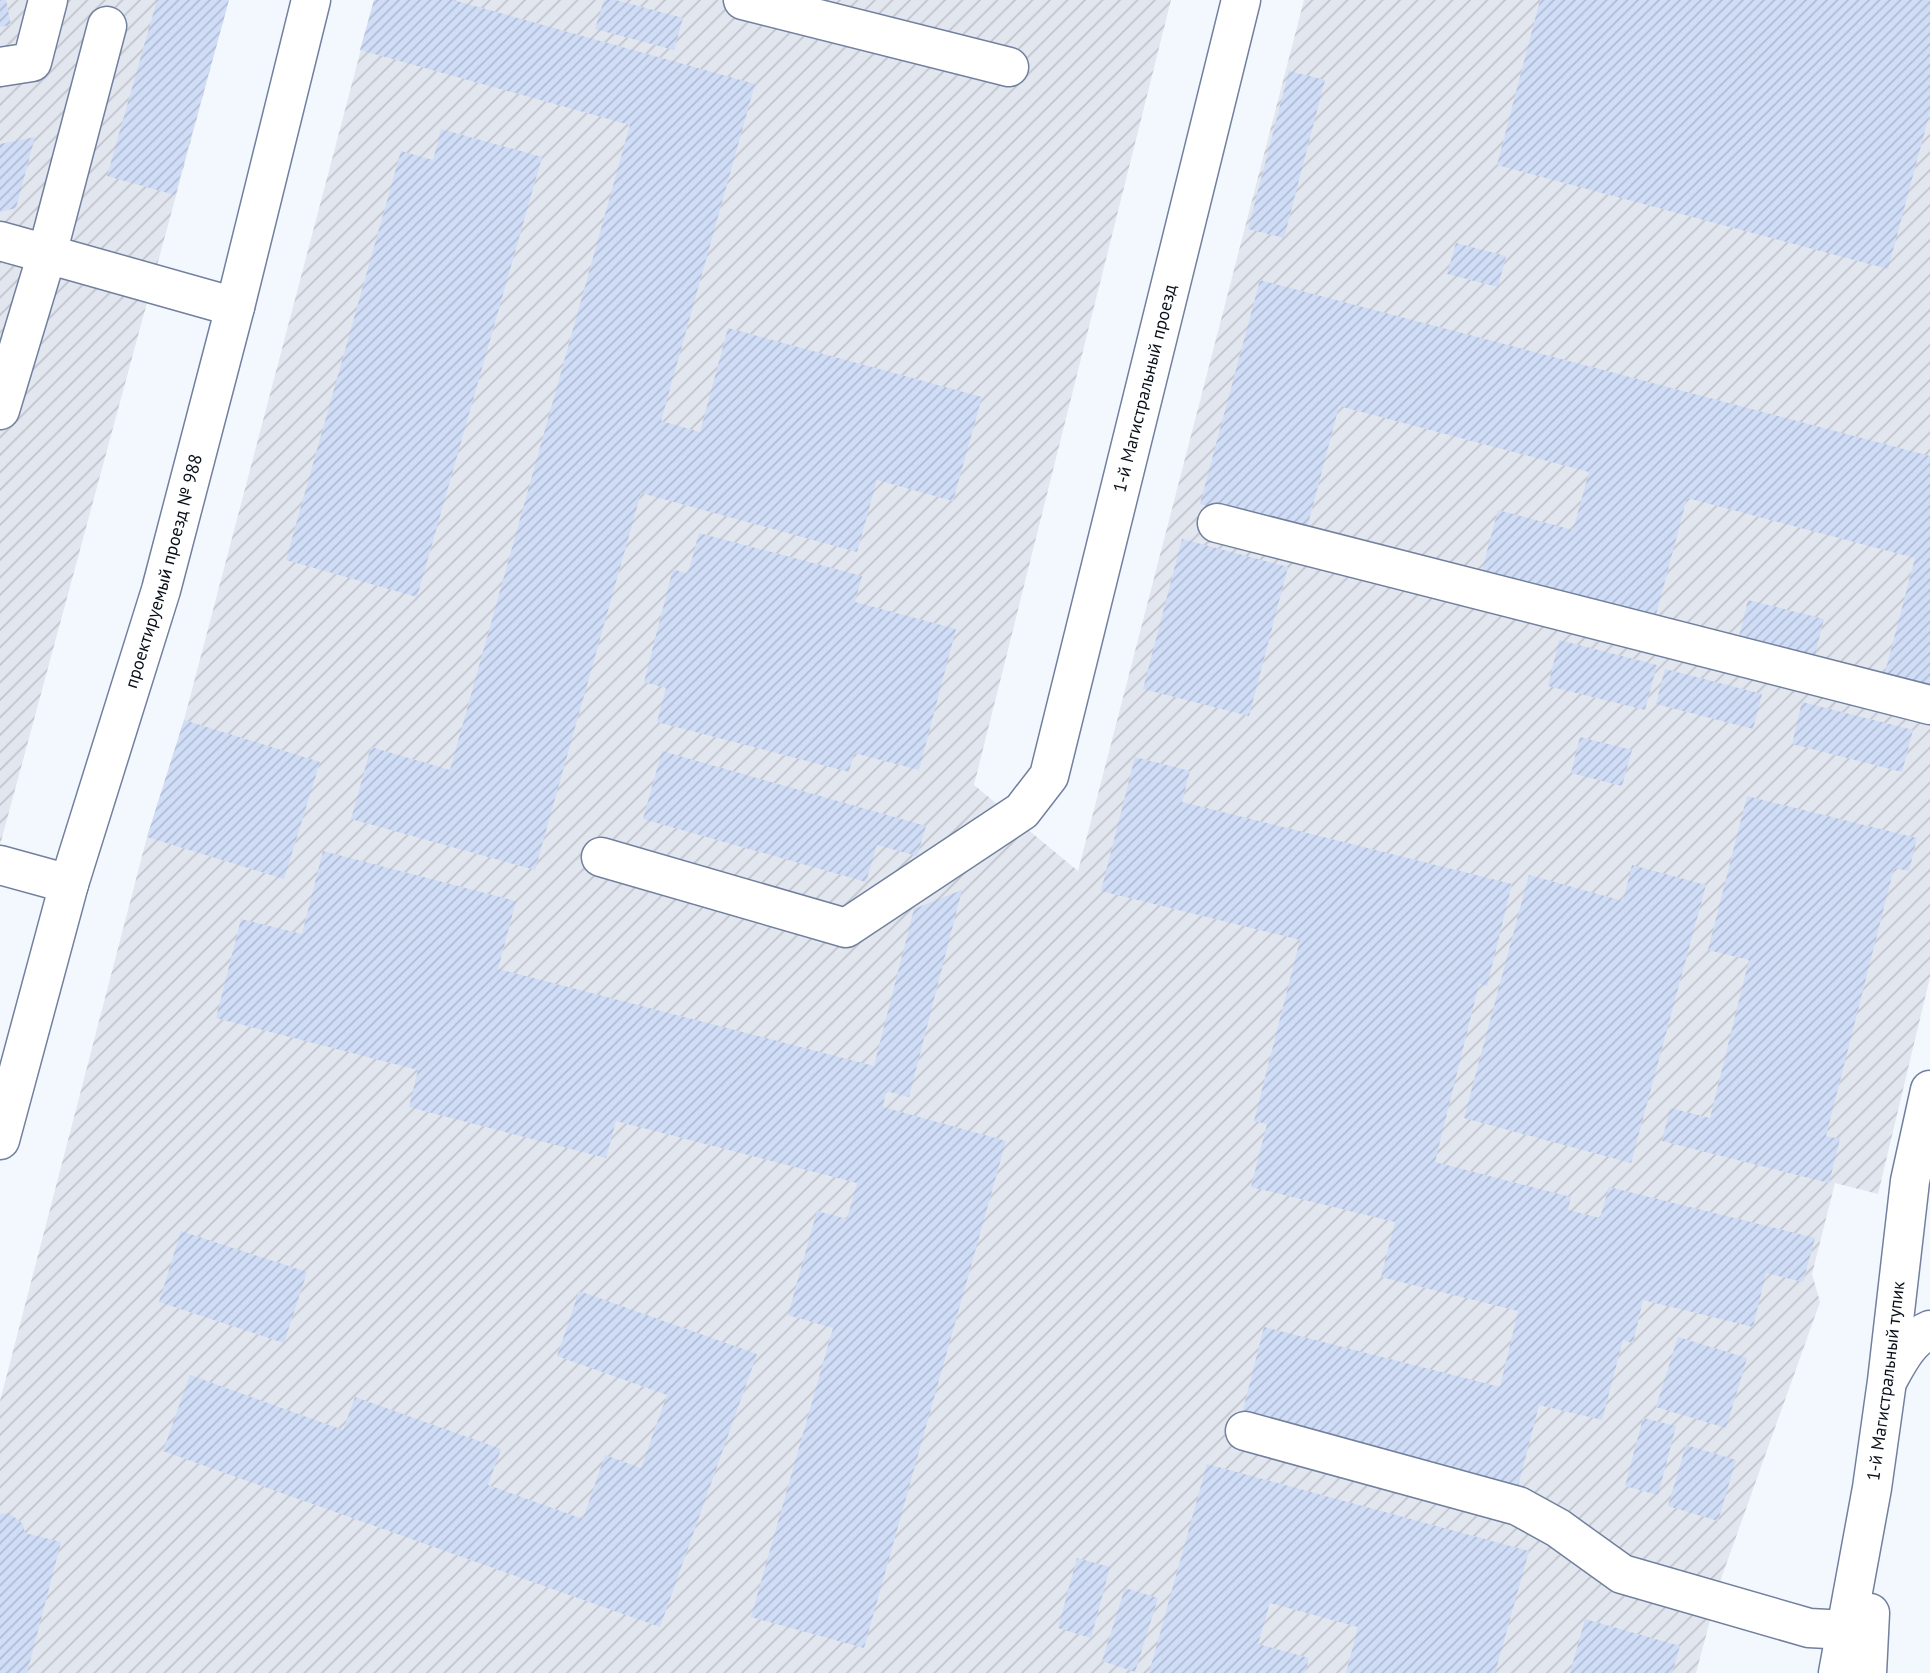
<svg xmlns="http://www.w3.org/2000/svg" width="1930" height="1673" font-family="'PT Sans',sans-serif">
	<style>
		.industrial { fill: url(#industrial-furrows) }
		.building { fill: url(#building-hatch) }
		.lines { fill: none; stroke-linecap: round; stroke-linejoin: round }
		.minor-casing { stroke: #71809e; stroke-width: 41 }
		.minor { stroke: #fff; stroke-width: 38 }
		.labels { text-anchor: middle; stroke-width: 5; stroke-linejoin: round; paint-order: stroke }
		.street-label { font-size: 18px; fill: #090f1a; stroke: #f3f7fe }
	</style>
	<defs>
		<pattern id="industrial-furrows" width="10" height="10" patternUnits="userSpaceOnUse" patternTransform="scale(1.75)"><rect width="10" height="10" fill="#e2e6ee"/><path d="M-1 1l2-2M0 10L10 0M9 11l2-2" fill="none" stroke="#c1c4cc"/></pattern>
		<pattern id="building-hatch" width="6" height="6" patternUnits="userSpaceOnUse" patternTransform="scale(1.75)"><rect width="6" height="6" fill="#d0ddf7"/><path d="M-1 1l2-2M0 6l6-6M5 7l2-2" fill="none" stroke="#b1bcd3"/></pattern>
	</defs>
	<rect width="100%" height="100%" fill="#f3f7fe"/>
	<path class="industrial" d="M0,0H229L0,845Z
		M374,0H1171L974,785L1078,871L1304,0H1930V977L1878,1194L1835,1183L1812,1274L1820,1302L1722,1576L1696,1673H0V1401L147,837L184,720Z"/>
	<path class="building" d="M0,0H6L11,25L0,27Z
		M157,0H229L175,195L107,176Z
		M374,0H453L755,84L661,421L700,432L728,328L982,397L953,501L877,480L857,552L641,493L535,870L351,819L371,747L450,770L630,125L360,50Z
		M604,0H616L683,18L674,50L595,29Z
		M1540,0H1930V112L1888,269L1497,165Z
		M1289,71L1325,80L1284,238L1248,229Z
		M441,129L542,157L417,597L286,560L401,151L433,160Z
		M35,137L16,208L0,212V144Z
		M1456,243L1506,256L1498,287L1447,274Z
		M1260,280L1930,456V697L1882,684L1915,558L1687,498L1653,626L1479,581L1498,510L1573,530L1589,472L1339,406L1306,532L1200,504Z
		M699,533L862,576L855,602L956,629L919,770L854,753L849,772L657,722L666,688L644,682L673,569L688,574Z
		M1182,539L1288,567L1249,716L1143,689Z
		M1748,600L1824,619L1813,663L1737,644Z
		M1559,640L1657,665L1645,710L1548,686Z
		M1665,669L1762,694L1753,729L1656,704Z
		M1802,702L1913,730L1902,772L1792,744Z
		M184,720L320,762L284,879L147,837Z
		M1580,737L1632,750L1622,786L1571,773Z
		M662,751L926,826L917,856L877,845L866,882L643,819Z
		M1135,757L1190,771L1182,802L1512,884L1487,986L1479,984L1435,1162L1571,1197L1568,1210L1600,1218L1609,1187L1815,1238L1803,1282L1766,1273L1753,1327L1643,1300L1633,1343L1623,1340L1602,1420L1539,1405L1518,1487L1241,1418L1264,1327L1500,1387L1518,1311L1381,1277L1395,1222L1251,1187L1267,1124L1254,1121L1300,940L1101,891Z
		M1747,796L1917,838L1909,871L1894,868L1826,1136L1840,1139L1829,1183L1662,1141L1670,1108L1710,1118L1749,960L1708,950Z
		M323,851L516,901L498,969L874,1066L914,909L962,890L909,1097L886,1091L883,1107L1006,1141L864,1648L751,1617L833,1328L788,1315L817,1211L847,1219L857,1183L616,1121L606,1158L409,1107L418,1070L216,1018L241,919L302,934Z
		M1632,865L1706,885L1631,1163L1464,1118L1529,875L1623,901Z
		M181,1231L307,1272L284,1343L159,1302Z
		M579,1291L757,1354L660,1627L163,1451L190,1375L343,1430L355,1397L501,1449L488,1485L583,1519L605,1455L641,1468L667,1395L557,1356Z
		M1678,1337L1747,1358L1726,1428L1656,1407Z
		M1643,1418L1676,1426L1658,1495L1625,1486Z
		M1686,1445L1736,1460L1718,1521L1668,1506Z
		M1207,1464L1529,1551L1495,1673H1346L1358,1627L1270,1603L1258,1644L1309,1658L1305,1673H1149Z
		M9,1513L23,1524L25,1533L61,1542L27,1673H0V1514Z
		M1077,1558L1110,1567L1091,1638L1058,1628Z
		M1125,1588L1158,1598L1135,1672L1102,1661Z
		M1585,1619L1680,1646L1672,1673H1570Z"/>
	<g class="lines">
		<g class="minor-casing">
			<g id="minor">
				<path d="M743,0L1009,67"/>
				<path d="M0,67L32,62L48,0"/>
				<path d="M0,241L47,254L107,26"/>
				<path d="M0,410L47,254L235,307"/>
				<path d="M1217,523L1930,705"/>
				<path id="s1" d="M601,857L846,928L1022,811L1049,776L1241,0"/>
				<path d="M0,865L69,884"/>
				<path id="s2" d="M0,1140L69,884L161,590L235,307L311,0"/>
				<path d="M1889,1378C1899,1360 1910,1338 1930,1330"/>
				<path d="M1245,1431L1518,1506L1558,1528L1622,1574L1809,1628L1847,1630"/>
				<path id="s3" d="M1838,1673L1872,1488L1887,1381L1910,1181L1930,1090"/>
				<path d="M1867,1673L1870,1613"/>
			</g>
		</g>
		<use href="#minor" class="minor"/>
	</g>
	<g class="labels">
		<g class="street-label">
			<text dy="6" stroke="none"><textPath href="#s1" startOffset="910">1-й Магистральный проезд</textPath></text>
			<text dy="6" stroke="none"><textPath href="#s2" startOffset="592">проектируемый проезд № 988</textPath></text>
			<text dy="6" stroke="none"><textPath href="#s3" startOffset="296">1-й Магистральный тупик</textPath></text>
		</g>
	</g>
</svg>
